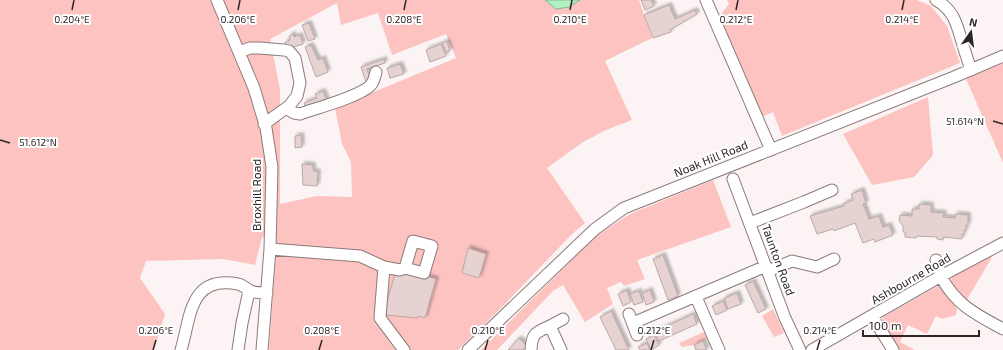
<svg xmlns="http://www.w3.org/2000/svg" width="1003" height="350" font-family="'Exo 2',sans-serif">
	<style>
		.green { fill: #fcc3c1; fill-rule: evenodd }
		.water { fill: #b1f1c2; stroke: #89b493 }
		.building { fill: #e5d2d1; stroke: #baa8a7; filter: url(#shadow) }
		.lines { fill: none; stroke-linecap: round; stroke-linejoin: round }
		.minor-casing { stroke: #8b7a79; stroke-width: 13 }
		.minor { stroke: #fff; stroke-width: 11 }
		.ticks { fill: none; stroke: #2d2625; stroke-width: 1.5 }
		.labels { text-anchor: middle; stroke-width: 4; stroke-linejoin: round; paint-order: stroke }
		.street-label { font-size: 12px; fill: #2d2625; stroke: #fff }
		.ticks-label { font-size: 10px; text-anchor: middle; fill: #2d2625; stroke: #fff; stroke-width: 4; stroke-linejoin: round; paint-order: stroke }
	</style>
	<defs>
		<filter id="shadow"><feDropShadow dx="2.5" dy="-2.5" stdDeviation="1" flood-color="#0004"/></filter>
	</defs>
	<rect width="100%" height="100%" fill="#fcf4f4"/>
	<path class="green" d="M0,0H639L652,38L605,61L632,120L606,130L583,142L547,168L585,223L572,234L505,304L458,350H269L277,239L262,237L255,265L223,259L146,261L140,278L165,314L154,350H0ZM337,3L341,25L378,13L392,55L446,34L456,58L335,108L342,144L351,162L352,197L317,196L280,204V89L270,39Z
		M727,0H917L931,6L947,26L960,63L782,136L773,112L759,118L717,19L729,4Z
		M1003,61V163L966,79Z
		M928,97L933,155L914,177L872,185L843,134Z
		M713,180L731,227L637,260L645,279L624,286L621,282L607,288L613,304L585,322L563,285L553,291L497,350H481L596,236L630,214Z
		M992,254L991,259L966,301L951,283L952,277Z
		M938,286H940L957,309L956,315L942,319L936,316L927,334L908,325L900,342L915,350H899L883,324V317Z
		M773,309L784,333L774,337L762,316Z
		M704,332L707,339L694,345L682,347L679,343Z"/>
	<path class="water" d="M545,0H580L569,7L556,9Z"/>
	<path class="building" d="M641,0H651L654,6L645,10Z
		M669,5L675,19L695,10L697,14L670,30L671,32L653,38L644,15Z
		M309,23L315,39L308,41L302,25Z
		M293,34L294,37L300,35L303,44L288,49L285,42L290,40L289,36Z
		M447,41L450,51L446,52L442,43Z
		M441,44L446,56L430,62L426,50Z
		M311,45L318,60L323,58L328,72L316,77L305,47Z
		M384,59L385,63L367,69L372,83L367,85L361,67Z
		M400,64L404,74L390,78L387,68Z
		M323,91L327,101L306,109L304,103L317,98L315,94Z
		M301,135L302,147L295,148V136Z
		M302,164L313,165V171L318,172L317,186L303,185Z
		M862,190L866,203L863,204L869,219L879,216L883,227L889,225L893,235L875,242L874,239L863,243L855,223L834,231L833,229L817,234L810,216L844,206L843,204L853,200L851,194Z
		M919,204L931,205V212L944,213L943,217L955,218V214L968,215V225H966V230H964V234H962V239L943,237V240L937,239V237L916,236V238L905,237V232H903V226L899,221L900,215L912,216V209H919Z
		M468,248L486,254L479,278L462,273Z
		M663,255L678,296L668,300L653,259Z
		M396,271L409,275L410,272L436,279L425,318L418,316V318L386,315L387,301Z
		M753,281L766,309L758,313L745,285Z
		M627,290L631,302L623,306L618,294Z
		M650,290L654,302L646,305L642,293Z
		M639,291L643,302L634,305L630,294Z
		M737,293L741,304L728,309L724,298Z
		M723,301L727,310L716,315L712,306Z
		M611,311L629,350H616L600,317Z
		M693,314L697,324L659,341L654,332Z
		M654,335L659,345L651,350L646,339Z
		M519,338L527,346L523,350H508Z
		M703,341L707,350H696L694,345Z
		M647,343L650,350H640L638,347Z"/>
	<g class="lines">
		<g class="minor-casing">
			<path id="minor" d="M217,0L254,88L266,128L272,167L270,249L262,350
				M706,0L771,150
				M936,0C954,10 957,25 962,42C965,52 968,61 971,70
				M239,52L250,48H259L284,50L289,51L295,58L300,83L297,96L289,106L264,124
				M286,108L294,113L300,114C317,108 358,97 370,86C374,82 375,77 376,72
				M733,179L785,318L800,350
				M750,223L804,202L832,190
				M270,249L360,256L384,267L400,270L405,268L424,273L432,246L413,241L405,268
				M936,260C939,266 939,272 942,278C956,305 977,315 1003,329
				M384,267L380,318L404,350
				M768,271L792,261L817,267L834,259
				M696,297L719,350
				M629,314L637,335
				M872,316L893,350
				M633,323L766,266
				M550,326L563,319
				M181,350C191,317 189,275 238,284C243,285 245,288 249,290C253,293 261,293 267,293
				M238,350L242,323L249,291
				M468,350L595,229L624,208L954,77L1003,56
				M531,350C532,333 535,333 550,326L561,350
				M812,350L941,276L1003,243"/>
		</g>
		<use href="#minor" class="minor"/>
	</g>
	<path class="ticks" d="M72,10L74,0M238,10L240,0M404,10L406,0M570,10L572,0M736,10L738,0M902,10L904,0M993,121L1003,124M0,140L10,143M153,350L156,340M319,350L322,340M485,350L488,340M651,350L654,340M817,350L820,340"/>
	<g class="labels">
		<g class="street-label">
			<text transform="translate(711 159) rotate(-22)" y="4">Noak Hill Road</text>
			<text transform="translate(257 195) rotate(-90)" y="4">Broxhill Road</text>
			<text transform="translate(778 260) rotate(70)" y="4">Taunton Road</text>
			<text transform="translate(911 279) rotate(-30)" y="4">Ashbourne Road</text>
		</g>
	</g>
	<g class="ticks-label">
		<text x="238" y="23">0.206°E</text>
		<text x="404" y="23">0.208°E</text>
		<text x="902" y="23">0.214°E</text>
		<text x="72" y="23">0.204°E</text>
		<text x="570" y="23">0.210°E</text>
		<text x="736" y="23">0.212°E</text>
		<text x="965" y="125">51.614°N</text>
		<text x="38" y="146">51.612°N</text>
		<text x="156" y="334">0.206°E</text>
		<text x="322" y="334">0.208°E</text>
		<text x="488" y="334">0.210°E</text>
		<text x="654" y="334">0.212°E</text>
		<text x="820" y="334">0.214°E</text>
	</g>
	<g transform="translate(971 32) rotate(14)" stroke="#ffffff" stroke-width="3" paint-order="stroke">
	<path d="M0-3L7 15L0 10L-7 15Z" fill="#2d2625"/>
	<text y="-6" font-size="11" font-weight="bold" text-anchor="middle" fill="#2d2625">N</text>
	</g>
	<path d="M863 330v6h116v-6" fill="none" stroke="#2d2625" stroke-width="2"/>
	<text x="869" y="330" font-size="12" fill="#2d2625" stroke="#ffffff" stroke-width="3" paint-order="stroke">100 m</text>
</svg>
